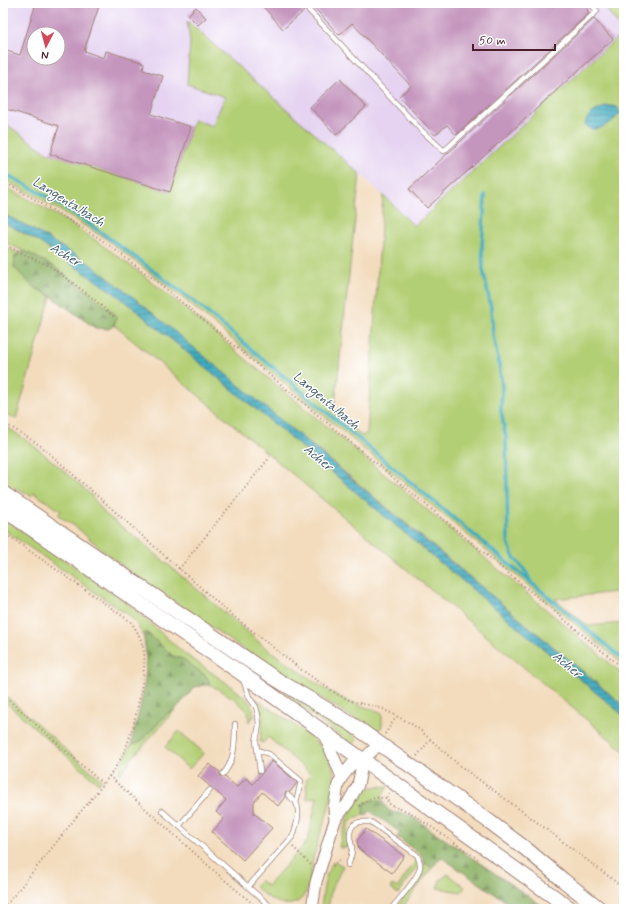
<svg xmlns="http://www.w3.org/2000/svg" width="627" height="912" font-family="Mynerve,sans-serif">
	<style>
		.built { fill: #e5d3f1; fill-rule: evenodd }
		.grass { fill: #b3cf75; stroke: #7e7750 }
		.forest { fill: url(#forest-firs); stroke: #6c6848 }
		.water { fill: url(#water-rules); stroke: #446474 }
		.lines { fill: none; stroke-linecap: round; stroke-linejoin: round }
		.stream { stroke: #3eaabe; stroke-width: 3.5 }
		.building { fill: #c495bd; fill-rule: evenodd }
		.service-casing { stroke: #9e7e74; stroke-width: 6 }
		.tertiary-casing { stroke: #9e7e74; stroke-width: 13 }
		.primary-casing { stroke: #9e7e74; stroke-width: 16 }
		.path { stroke: #9e7e74; stroke-width: 2; stroke-dasharray: 1 3; stroke-linecap: butt }
		.service { stroke: #fff; stroke-width: 4.5 }
		.tertiary { stroke: #fff; stroke-width: 11 }
		.primary { stroke: #fff; stroke-width: 14 }
		.labels { text-anchor: middle; stroke-width: 3; stroke-linejoin: round; paint-order: stroke }
		.water-label { font-size: 13px; font-style: italic; fill: #455e6d; stroke: #fff }
	</style>
	<defs>
		<pattern id="forest-firs" width="22" height="20" patternUnits="userSpaceOnUse"><rect width="22" height="20" fill="#8eb266"/><path d="M5 1l3.5 6h-7zM16 11l3.5 6h-7z" fill="#769054"/></pattern>
		<pattern id="water-rules" width="6" height="5" patternUnits="userSpaceOnUse"><rect width="6" height="5" fill="#3eaabe"/><path d="M0 2.5h6" fill="none" stroke="#368a9b"/></pattern>
	</defs>
	<rect width="100%" height="100%" fill="#fff"/>
	<filter id="ink" filterUnits="userSpaceOnUse"><feTurbulence type="fractalNoise" baseFrequency=".025" numOctaves="2"/><feDisplacementMap in="SourceGraphic" scale="8" xChannelSelector="R" yChannelSelector="G"/><feConvolveMatrix kernelMatrix="1 2 1 2 8 2 1 2 1" color-interpolation-filters="sRGB"/></filter>
	<filter id="wash" filterUnits="userSpaceOnUse"><feTurbulence type="fractalNoise" baseFrequency=".012" numOctaves="4" result="noise"/><feDisplacementMap in="SourceGraphic" scale="16" xChannelSelector="R" yChannelSelector="G"/><feGaussianBlur stdDeviation="0.9" result="paint"/><feColorMatrix in="noise" values="0 0 0 0 0 0 0 0 0 0 0 0 0 0 0 0 0 1.4 0 .05"/><feComposite in="paint" operator="in"/></filter>
	<g filter="url(#wash)">
		<rect width="100%" height="100%" fill="#f3dcbd"/>
		<path class="built" d="M3,3H602L623,32L414,226L383,195L188,21L190,41L187,84L225,97L212,127L193,119L170,192L46,152L3,122ZM34,34H58V58H34Z"/>
		<path class="grass" d="M602,3H624V591L555,599L588,626L624,623V665L180,296L106,239L39,198L3,179V122L46,152L170,192L194,119L212,126L225,97L187,84L190,41L187,21L360,174L334,413L362,436L367,433L383,195L414,226L623,32Z
			M3,186C106,236 191,314 279,387C394,482 509,578 624,675V706L342,470L90,264L27,226L3,214Z
			M3,222L36,240L120,297L303,448L624,716V751L114,325L117,316L53,266L3,241Z
			M3,246L20,254L15,256L32,286L51,296L16,419L3,412Z
			M3,424L34,446L62,469L91,495L105,514L138,539L266,648L325,689L349,702L378,711L382,713V725L381,728L377,730L369,728L333,705L278,673L118,563L76,527L58,515L61,511L34,493L31,496L23,491L3,483Z
			M3,518L126,602L185,654L235,689L247,699L253,708L254,717L251,718L249,722L248,712L235,699L211,685L206,676L183,659L173,656L146,632L143,635L138,626L131,617L3,529Z
			M272,685L349,731L357,740L353,745L271,686Z
			M3,693L65,749L101,779L99,784L3,700Z
			M256,699C275,712 320,739 329,758C333,765 335,773 334,781C332,804 320,832 314,855C311,866 311,879 307,890C304,896 300,901 295,903C281,909 264,895 255,887L260,880L267,886L304,845L308,839L317,797L307,799L306,780L311,774L268,737L263,743L260,742L263,717Z
			M173,712L127,764L121,774L119,772C119,765 128,752 131,745L139,743L168,713Z
			M179,731L204,753L189,769L165,747Z
			M379,786L388,787L382,795L383,802L372,800L364,804L363,815C345,820 345,831 349,847L341,848L339,847C342,831 353,798 367,789C371,787 375,787 379,786Z
			M417,859L418,863L417,868L398,894L390,888L392,885L397,888Z
			M334,861L343,866L331,890L328,909H321C323,894 324,873 334,861Z
			M424,862L432,868L401,909H395L422,873L424,868Z
			M448,874L465,887L461,892L437,888L440,880Z"/>
		<path class="forest" d="M25,251L53,266L87,291L117,316L114,325L109,329L95,328L51,296L32,286L14,267L15,256Z
			M146,632L173,656L183,659L206,676L211,685H204L195,687L173,712L168,713L139,743L131,745C139,709 152,671 143,635Z
			M372,800L383,802C390,817 398,810 411,816L547,909H520L508,903L441,857L432,868L424,862L422,857L416,851L397,837L400,832L370,811L366,816L363,815L364,804Z"/>
		<path class="water" d="M606,106H612L617,107L620,112C617,121 597,132 589,129L585,124C587,113 597,111 606,106Z
			M3,214L27,226L90,264L132,296L624,706V716L303,448L120,297L36,240L3,222Z"/>
		<g class="lines">
			<path class="stream" d="M3,173C73,207 135,257 197,304L624,660
				M485,195L482,248L483,269L491,308L493,335L499,364L502,386L501,410L506,438L508,542L513,556L526,572L532,584"/>
		</g>
		<g id="blocks">
			<path class="building" d="M36,3H100L84,51L104,58L106,51L144,63L143,70L163,76L151,114L191,127L170,192L50,154L59,126L3,108V50L20,55ZM34,34H58V58H34Z
				M260,3H298L304,11L283,29Z
				M307,3H584L589,8L587,10L589,13L456,135L447,125L435,135L399,96L411,86L352,23L339,35L311,4L310,6Z
				M196,7L206,18L198,25L188,15Z
				M594,19L613,39L427,208L409,189Z
				M340,79L366,107L336,135L310,107Z
				M272,761L297,782L296,784L290,792L285,793V797L278,806L262,792L254,802V813L272,828L243,860L212,832L224,819L216,812L226,800L198,776L209,764L220,772V777H225L237,787L246,778L253,784Z
				M366,829L404,856L392,873L359,849L357,841Z"/>
		</g>
	</g>
	<g filter="url(#ink)">
		<use href="#blocks" fill-opacity="0" stroke="#9e7e74" stroke-width="1"/>
		<g class="lines">
			<g class="service-casing">
				<path id="service" d="M302,3L421,130L444,151L597,11L590,3
					M243,679L249,697L256,707L258,715L259,725L256,741L260,771
					M258,750L269,754L301,781L296,803
					M223,774C235,761 235,742 235,724
					M162,811L271,907
					M179,826L210,790
					M348,865C350,860 352,854 352,849C352,845 350,841 350,837C349,822 359,821 371,822L417,855C419,860 421,863 420,867C419,878 398,900 391,909
					M248,887L293,836C296,827 301,812 296,802C294,800 290,797 288,795
					M272,908L271,907L278,909"/>
			</g>
			<g class="tertiary-casing">
				<path id="tertiary" d="M323,732L342,777
					M335,820L334,808L338,785L342,777L353,763L363,760L379,744
					M312,909L316,882L335,820L348,803L358,785L363,760"/>
			</g>
			<g class="primary-casing">
				<path id="primary" d="M3,493L276,679L353,725L490,822L526,849L563,880L600,909
					M3,509L241,673L571,909"/>
			</g>
			<path class="path" d="M3,182L17,189L99,238L155,280L624,669
				M3,244L51,267L89,295L114,317
				M3,422L41,446L227,611L303,671L337,694L351,701L381,708L410,723L420,730L459,765L530,817L624,888
				M3,532L131,622C138,632 142,640 144,652C147,673 132,740 121,758C109,779 92,798 77,816C53,847 28,878 3,909
				M179,569L270,457
				M3,695L103,784
				M385,734L396,717
				M417,756L430,740
				M109,776L220,876L259,909
				M389,793L387,798L388,803C395,808 403,809 411,813L478,859
				M359,806C368,798 375,797 387,798
				M293,847L311,865
				M333,866L340,860"/>
			<use href="#service" class="service"/>
			<use href="#tertiary" class="tertiary"/>
			<use href="#primary" class="primary"/>
		</g>
	</g>
	<g class="labels">
		<g class="water-label">
			<text transform="translate(69 201) rotate(32)" y="5">Langentalbach</text>
			<text transform="translate(66 254) rotate(31)" y="5">Acher</text>
			<text transform="translate(327 400) rotate(40)" y="5">Langentalbach</text>
			<text transform="translate(319 457) rotate(40)" y="5">Acher</text>
			<text transform="translate(568 664) rotate(40)" y="5">Acher</text>
		</g>
	</g>
	<rect width="627" height="912" fill="none" stroke="#fff" stroke-width="16"/>
	<g transform="translate(46 46) rotate(186)"><circle r="19" fill="#ffffff" stroke="#b7a5aa"/>
	<path d="M0-3L7 15L0 10L-7 15Z" fill="#d1495b"/>
	<text y="-6" font-size="11" font-weight="bold" text-anchor="middle" fill="#4a1f2b">N</text>
	</g>
	<path d="M473 44v6h82v-6" fill="none" stroke="#4a1f2b" stroke-width="2"/>
	<text x="479" y="44" font-size="12" fill="#4a1f2b" stroke="#ffffff" stroke-width="3" paint-order="stroke">50 m</text>
</svg>
